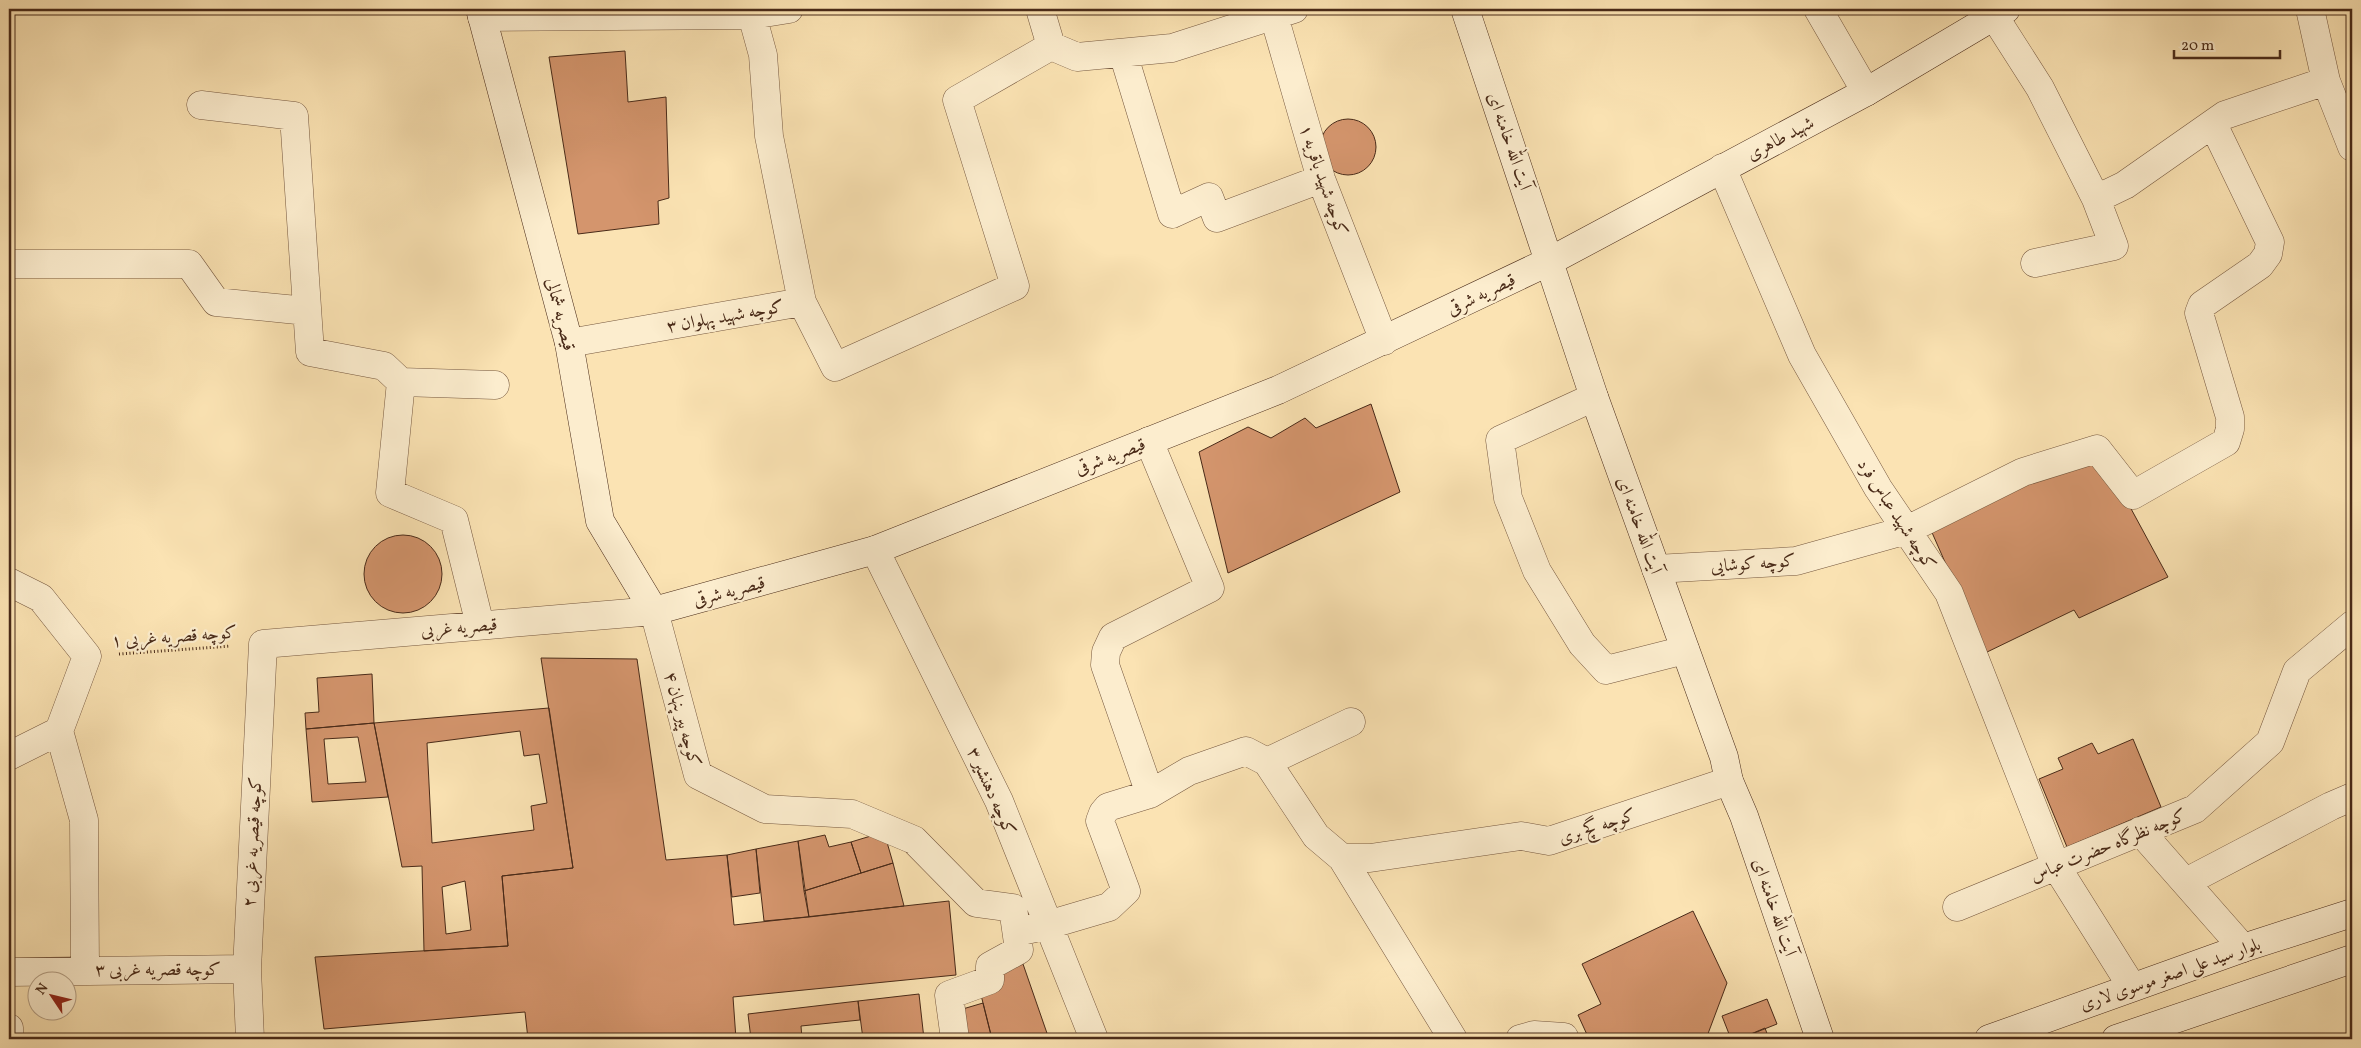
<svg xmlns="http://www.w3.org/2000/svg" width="2361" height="1048" font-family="Vollkorn,Amiri,serif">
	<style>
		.building { fill: #d4956d; stroke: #492a18; fill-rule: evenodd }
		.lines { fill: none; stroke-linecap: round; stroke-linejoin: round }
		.minor-casing { stroke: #76583f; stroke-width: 29 }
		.secondary-casing { stroke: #492a18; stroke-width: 29 }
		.path { stroke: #492a18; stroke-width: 3; stroke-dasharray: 1 2.5; stroke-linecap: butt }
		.minor { stroke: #fcedce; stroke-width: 28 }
		.secondary { stroke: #fcedce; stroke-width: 28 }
		.labels { text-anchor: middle; stroke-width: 4.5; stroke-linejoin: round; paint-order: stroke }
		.street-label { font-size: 18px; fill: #492a18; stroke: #fcedce }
	</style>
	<rect width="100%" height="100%" fill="#fbe3b3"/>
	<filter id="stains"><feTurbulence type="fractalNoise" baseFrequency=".004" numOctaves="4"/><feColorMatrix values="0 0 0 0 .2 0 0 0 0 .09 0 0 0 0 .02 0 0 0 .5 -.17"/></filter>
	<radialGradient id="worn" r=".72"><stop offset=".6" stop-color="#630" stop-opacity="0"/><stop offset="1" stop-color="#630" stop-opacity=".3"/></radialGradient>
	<path class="building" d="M625,51L628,102L666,97L669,198L658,201L659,224L578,234L549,57Z
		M1320 147a28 28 0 1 1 56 0a28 28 0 1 1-56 0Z
		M1371,404L1400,492L1228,573L1199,452L1248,427L1271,438L1305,418L1316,428Z
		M2093,456L2116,481L2168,577L2079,618L2074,610L1985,653L1930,528Z
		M364 574a39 39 0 1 1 78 0a39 39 0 1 1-78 0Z
		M541,658L637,659L666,860L727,855L734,925L949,901L956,975L733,997L736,1039H528L525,1012L324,1029L315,957L508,946L502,876L573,868Z
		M372,674L374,723L306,729L305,713L319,712L317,678Z
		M549,708L573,868L502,876L508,946L424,951L422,866L402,867L374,723ZM520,731L524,756L539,754L547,803L531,806L534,830L432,843L427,743ZM465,881L471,930L446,934L442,887Z
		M374,723L388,797L312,802L306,729ZM358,737L366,782L328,784L324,739Z
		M2133,739L2161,807L2067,847L2039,779L2063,769L2058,758L2092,743L2098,754Z
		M884,832L893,863L861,873L851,842Z
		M825,835L829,847L851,842L861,873L804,891L798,841Z
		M798,841L809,917L764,921L756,849Z
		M756,849L760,893L732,897L727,855Z
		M893,863L904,906L809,917L804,891Z
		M1693,911L1727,983L1706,1039H1589L1578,1015L1601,1004L1582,964Z
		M1023,964L1049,1039H992L980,991L999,975Z
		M919,994L924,1039H863L858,1001Z
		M1767,999L1777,1024L1739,1039H1731L1722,1016Z
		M858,1001L860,1020L801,1026L802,1039H751L748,1014Z
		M983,1003L992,1039H962L956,1011Z
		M1765,1028L1769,1039H1739Z"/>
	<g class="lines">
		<g class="minor-casing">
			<path id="minor" d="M1040,9L1051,46L1077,57L1172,48L1294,9
				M1818,9L1866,92
				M2310,9L2326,81
				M752,15L789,9
				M1274,16L1321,179L1384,341
				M1994,16L2040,88L2096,199L2114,246L2035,263
				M482,17L752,15L763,55L769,136L802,302L569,343
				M1123,53L1172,214L1209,197L1217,218L1321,179
				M201,105L294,116L310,352L384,366L401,382L495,385
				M1722,168L1802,355L1878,488L1949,593L2056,866L2132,987
				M2096,199L2125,185L2225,115L2326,81L2352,147
				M9,264H189L216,302L307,311
				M802,302L835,367L1015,286L957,100L1051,46
				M401,382L390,493L454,520L480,625
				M1594,397L1500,440L1508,498L1537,571L1582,644L1606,670L1685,650
				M1149,441L1210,588L1113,637L1106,652L1105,665L1150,794
				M875,550L999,801L1094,1039
				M1656,569L1796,561L1907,530L2023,472L2097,449L2133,495L2226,442L2230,429V417L2199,313L2202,305L2260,265L2268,254L2270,242L2213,124
				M9,582L41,598L87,656L59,731L9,756
				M59,731L84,820L85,970
				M1267,762L1351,722
				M2140,831L2243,948
				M1342,858H1370L1521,836L1549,841L1729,781
				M2186,882L2331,806L2352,797
				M1957,907L2195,809L2270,742L2297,671L2352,625
				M1017,932L1048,925L1109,907L1126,891L1100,821L1103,813L1108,807L1150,794L1189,771L1246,751L1267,762L1316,836L1342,858L1453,1039
				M9,972L247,969
				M9,1028L10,1039
				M250,1039L247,969L263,644L654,611L698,775L765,809L852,814L914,840L976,903L1013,908L1019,950L990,966V980L949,995L955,1039
				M1520,1039L1534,1035L1564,1037L1565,1039"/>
		</g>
		<g class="secondary-casing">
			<path id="secondary" d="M480,9L569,343L600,521L654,611L875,550L1278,390L1550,261L1866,92L2006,9
				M1465,9L1594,397L1724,757L1729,781L1744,816L1820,1039
				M1989,1039L2243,948L2352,913
				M2116,1039L2352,959"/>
		</g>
		<path class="path" d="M119,654L230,646"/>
		<use href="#minor" class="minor"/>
		<use href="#secondary" class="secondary"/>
	</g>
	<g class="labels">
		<g class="street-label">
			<text transform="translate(1780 138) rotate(-28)" y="6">شهید طاهری</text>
			<text transform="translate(1510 141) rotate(71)" y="6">آیت الله خامنه ای</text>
			<text transform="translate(1324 180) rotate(71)" y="6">کوچه شهید باقریه ۱</text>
			<text transform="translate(1481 294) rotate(-26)" y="6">قیصریه شرقی</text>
			<text transform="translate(561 314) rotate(76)" y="6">قیصریه شمالی</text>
			<text transform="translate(725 316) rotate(-10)" y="6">کوچه شهید پهلوان ۳</text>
			<text transform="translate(1110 456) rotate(-21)" y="6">قیصریه شرقی</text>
			<text transform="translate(1897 514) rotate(57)" y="6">کوچه شهید عباس فرد</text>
			<text transform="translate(1640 525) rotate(70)" y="6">آیت الله خامنه ای</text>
			<text transform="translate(1753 563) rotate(-4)" y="6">کوچه کوشایی</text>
			<text transform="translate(729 591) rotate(-15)" y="6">قیصریه شرقی</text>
			<text transform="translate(459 627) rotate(-5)" y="6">قیصریه غربی</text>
			<text transform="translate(174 636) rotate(-4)" y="6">کوچه قصریه غربی ۱</text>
			<text transform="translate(683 719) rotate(75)" y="6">کوچه پیر پنهان ۴</text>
			<text transform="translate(992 791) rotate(66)" y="6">کوچه دهنشیر ۳</text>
			<text transform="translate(1597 826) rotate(-18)" y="6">کوچه گچ بری</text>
			<text transform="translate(252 842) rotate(-87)" y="6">کوچه قیصریه غربی ۲</text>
			<text transform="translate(2108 845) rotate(-22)" y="6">کوچه نظرگاه حضرت عباس</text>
			<text transform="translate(1775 907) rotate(71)" y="6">آیت الله خامنه ای</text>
			<text x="158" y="975">کوچه قصریه غربی ۳</text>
			<text transform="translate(2170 974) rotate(-19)" y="6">بلوار سید علی اصغر موسوی لاری</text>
		</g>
	</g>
	<rect width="2361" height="1048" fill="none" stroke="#fbe3b3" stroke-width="30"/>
	<rect x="10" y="10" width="2341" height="1028" fill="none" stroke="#492a18" stroke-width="2.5"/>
	<rect x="15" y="15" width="2331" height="1018" fill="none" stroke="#492a18"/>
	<g transform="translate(52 996) rotate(305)"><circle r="24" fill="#fcedce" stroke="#b49f85"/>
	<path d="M0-4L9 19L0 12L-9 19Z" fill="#8f2418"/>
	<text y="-8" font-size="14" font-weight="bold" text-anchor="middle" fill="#492a18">N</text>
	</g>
	<path d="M2174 50v8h106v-8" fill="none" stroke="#492a18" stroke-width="2.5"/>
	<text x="2181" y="50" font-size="15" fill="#492a18" stroke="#fcedce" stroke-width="4" paint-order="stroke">20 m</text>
	<rect width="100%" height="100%" filter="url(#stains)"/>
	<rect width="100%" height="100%" fill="url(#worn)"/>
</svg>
